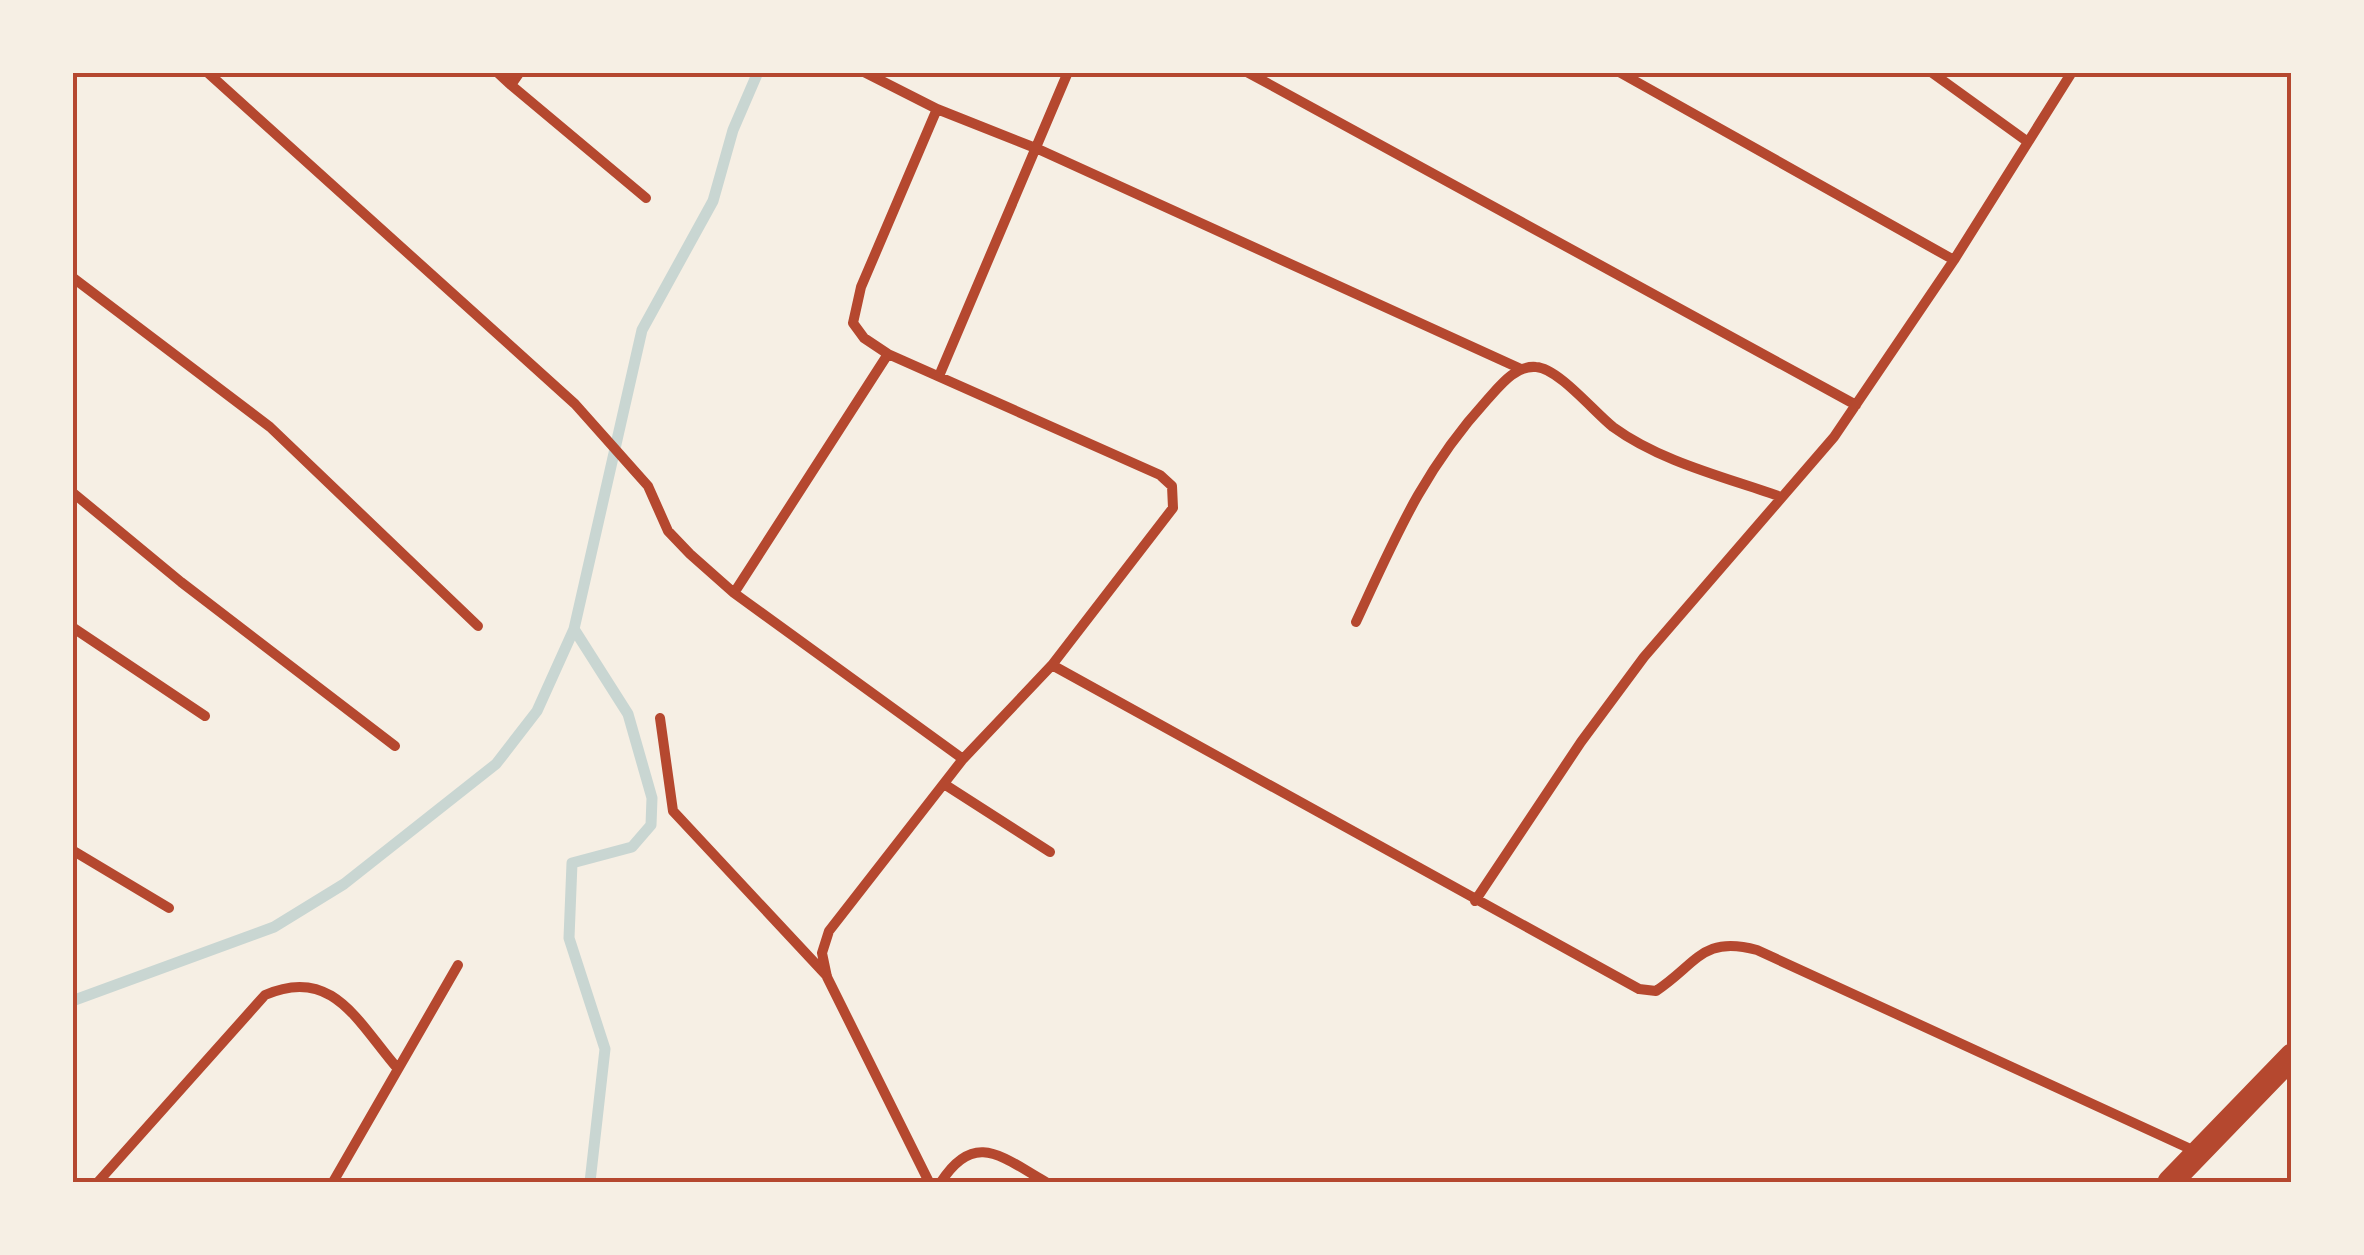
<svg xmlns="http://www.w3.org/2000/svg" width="2364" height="1255" font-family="Manrope,sans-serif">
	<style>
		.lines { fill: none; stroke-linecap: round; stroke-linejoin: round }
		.stream { stroke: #c9d6d2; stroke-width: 11 }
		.minor { stroke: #b5482f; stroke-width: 10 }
		.primary { stroke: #b5482f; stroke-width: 25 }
		.neatline { fill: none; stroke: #b5482f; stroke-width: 4 }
	</style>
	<rect width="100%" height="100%" fill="#f6efe4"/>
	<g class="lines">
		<path class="stream" d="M574,629L628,714L652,798L651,825L632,847L572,863L569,938L605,1049L590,1182
			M72,1001L274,927L344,884L496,764L537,711L574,629L642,330L713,201L733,130L758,72"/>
		<path class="minor" d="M207,72L575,404L648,486L668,531L690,554L734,593L963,759
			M497,72L511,85
			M520,72L511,85L646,198
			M864,72L937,109
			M1247,72L1856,405
			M1619,72L1954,260
			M1931,72L2028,142
			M72,277L270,427L478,626
			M939,376L1068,72
			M72,492L181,582L395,746
			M734,593L888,354
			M1356,622C1395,538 1423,470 1487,400C1499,387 1515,365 1536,367C1558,368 1594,412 1613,427C1661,462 1725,477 1781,497
			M72,627L205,716
			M1052,665L1173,508L1172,486L1160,475L888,354L864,338L853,323L861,287L937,109L1038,149L1521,369
			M660,718L673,811L827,976
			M944,784L1050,852
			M72,850L169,908
			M1475,901L1581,742L1644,657L1834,437L1954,260L2072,72
			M98,1182L265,995C333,965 358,1023 398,1069
			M333,1182L458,965
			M929,1182L827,977L822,953L829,931L963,759L1052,665L1639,989L1656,991C1697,964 1702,935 1757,950L2197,1152
			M941,1182C975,1129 1003,1158 1046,1182"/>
		<path class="primary" d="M2170,1182L2292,1056"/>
	</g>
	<rect width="2364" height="1255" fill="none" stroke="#f6efe4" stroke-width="150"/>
	<rect x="75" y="75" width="2214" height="1105" class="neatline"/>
</svg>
